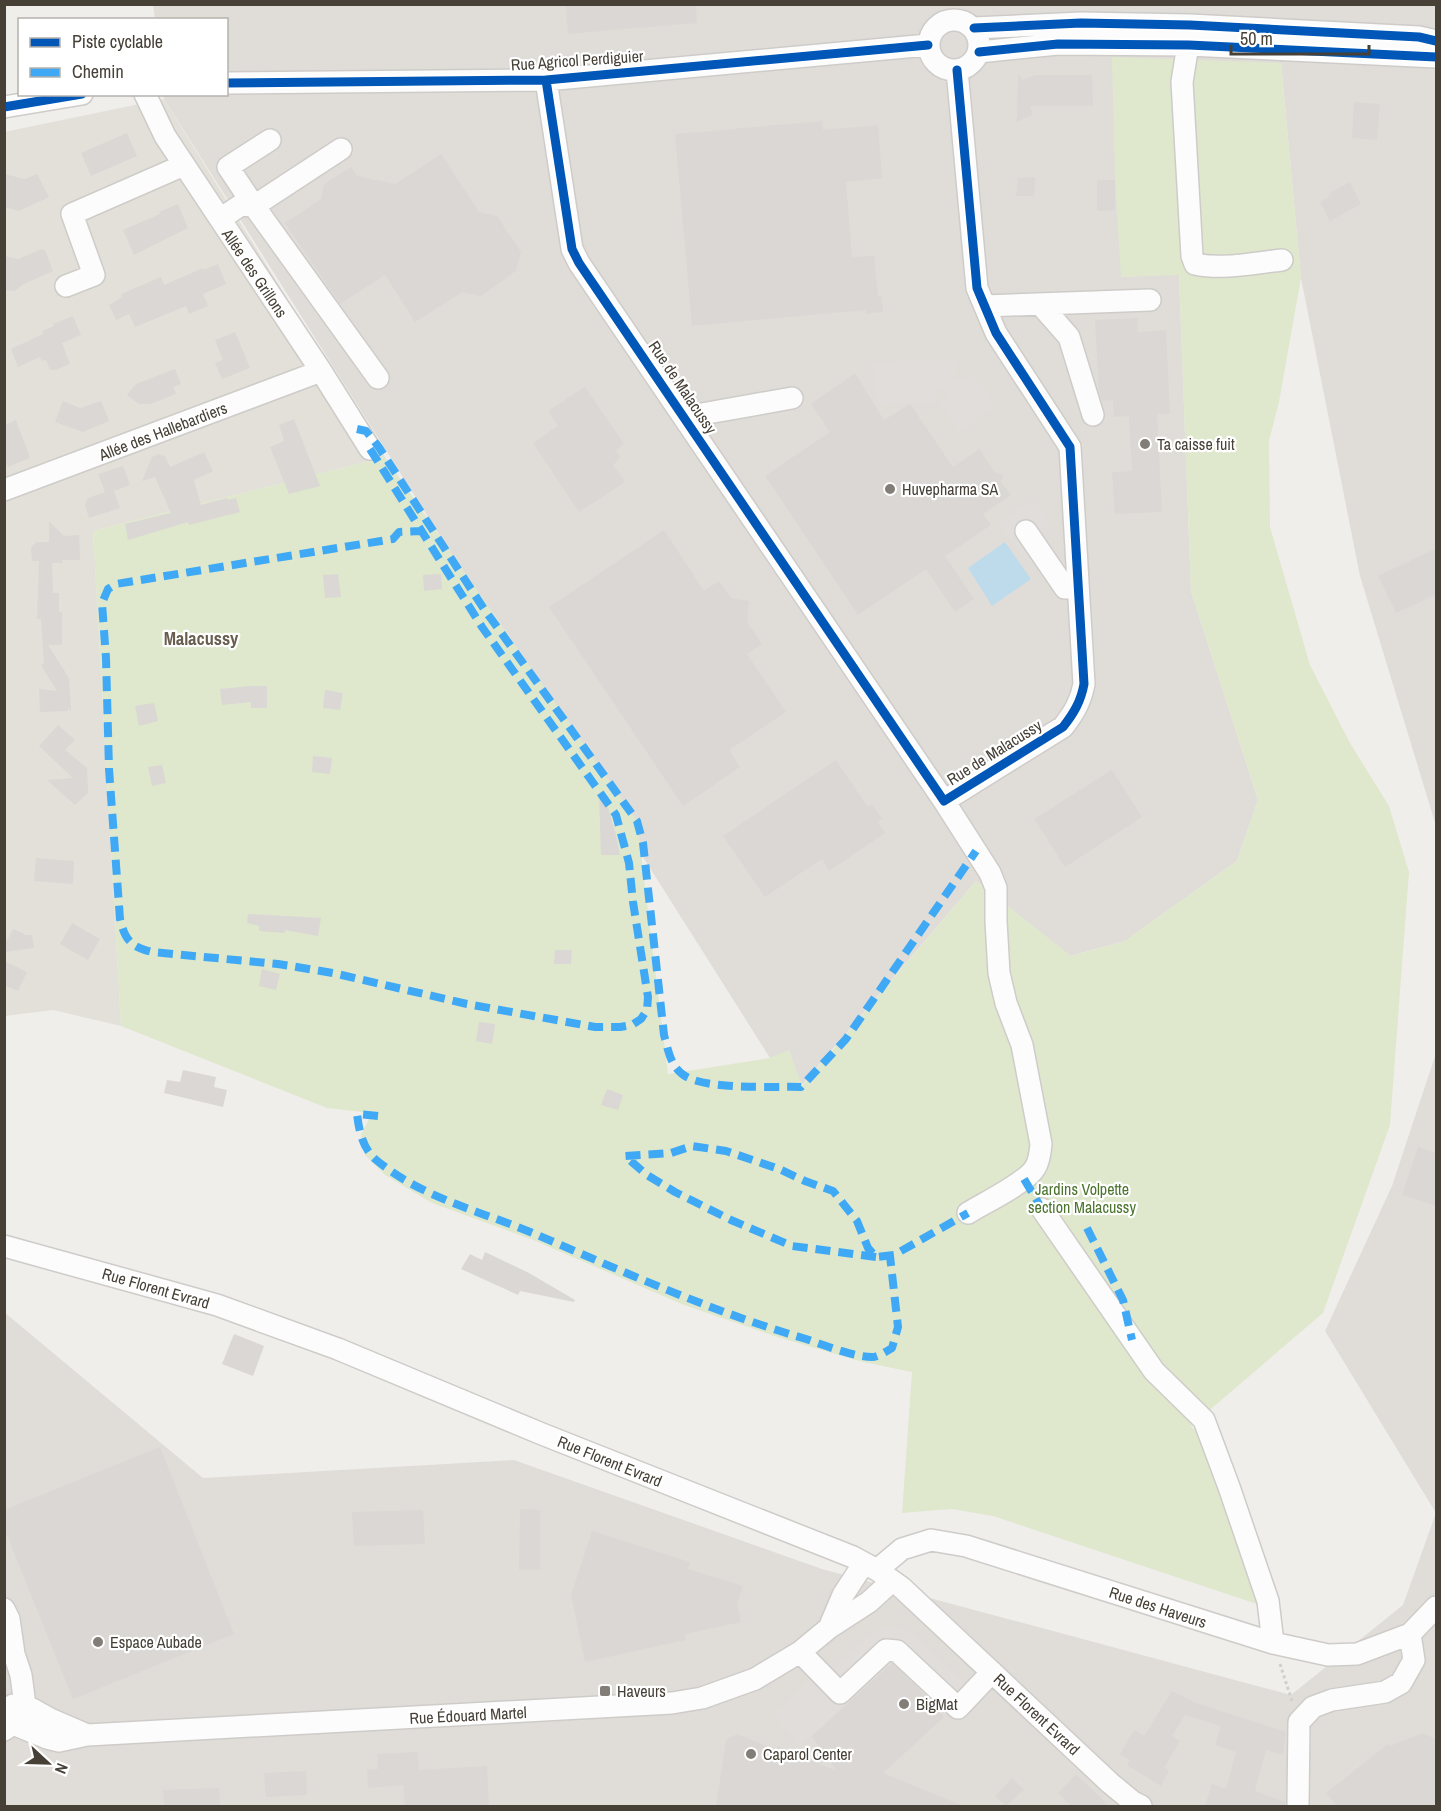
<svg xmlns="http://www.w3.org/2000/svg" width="1441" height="1811" font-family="'Archivo Narrow',sans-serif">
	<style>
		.residential { fill: #e3e0d9 }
		.industrial { fill: #e0ddd9 }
		.green { fill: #dfe8cd }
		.parking { fill: #e0dddb }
		.water { fill: #bedbeb }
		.building { fill: #dad7d4 }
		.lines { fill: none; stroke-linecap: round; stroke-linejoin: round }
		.minor-casing { stroke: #ceccc9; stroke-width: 24 }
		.path { stroke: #d1cecb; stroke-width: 3; stroke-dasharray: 3 3; stroke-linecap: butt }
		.minor { stroke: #fdfcfc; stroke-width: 21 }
		.quiet { stroke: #3fa9f5; stroke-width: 8; stroke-dasharray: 15 8; stroke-linecap: butt }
		.cycleway-casing { stroke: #fff; stroke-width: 13 }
		.cycleway { stroke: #0057b8; stroke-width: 9 }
		.poi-dot { fill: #827d76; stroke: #fff; stroke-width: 2 }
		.labels { text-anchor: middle; stroke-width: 4.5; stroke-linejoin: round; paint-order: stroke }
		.street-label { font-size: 16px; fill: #464037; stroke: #fff }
		.poi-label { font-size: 16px; fill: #464037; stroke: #fff; text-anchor: start }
		.park-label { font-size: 16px; fill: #4c742f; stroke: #fff }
		.neighbourhood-label { font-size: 18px; font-weight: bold; fill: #685d4f; stroke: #fff }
	</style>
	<rect width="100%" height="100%" fill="#f0eeeb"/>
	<path class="residential" d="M164,99L385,457L93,531L121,1026L53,1010L5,1016L4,132Z"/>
	<path class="industrial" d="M153,5H1436V826L1360,576L1301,278L1281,63L1121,277L1179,274L1191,591L1258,800L1237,861L1125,941L1070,956L976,881L801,1086L789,1051L770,1058L164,99L163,95L226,94V20L155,19Z
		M1436,1053V1806H5L4,1312L203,1478L514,1460L822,1569L1291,1695L1403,1605L1436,1513L1325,1331L1392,1186Z"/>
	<path class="green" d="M1112,57L1281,63L1301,278L1279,402L1269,441L1270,527L1310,665L1350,743L1389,806L1409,872L1390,1125L1323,1313L1191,1426L1206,1442L1263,1606L993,1516L952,1509L902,1513L912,1372L863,1362L777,1337L684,1305L533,1240L432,1203L385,1175L365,1155L361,1135L372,1113L327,1108L121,1026L93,531L385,457L637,821L668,1074L770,1058L789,1050L802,1086L976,881L1071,956L1125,941L1237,861L1258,800L1191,591L1179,275L1121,277L1115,180Z"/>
	<path class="parking" d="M958,358L952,378L963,381L972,373L995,406L960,432L940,403L950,392L936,388V401L878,404L874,363Z
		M1034,499L1049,521L1041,531L1051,553L1026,561L999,522Z
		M891,1627L903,1629L913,1634L963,1683L939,1708L893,1660L800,1745L774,1715L809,1681L833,1670L870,1635L880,1629Z"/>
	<path class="water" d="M1005,542L1031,579L992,606L968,568Z"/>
	<path class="building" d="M565,4H696L697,23L568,34Z
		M1018,75H1020L1022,80L1036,75H1092L1093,106H1030L1033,114L1017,122Z
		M1354,102L1380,104L1377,140L1352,138Z
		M822,121L823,130L878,125L882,178L846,182L852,257L874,256L878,296L882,295L883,312L866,314L865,310L692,326L675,134Z
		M127,133L137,156L91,176L81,153Z
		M441,154L479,212L497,216L521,252L516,271L481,296L462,292L415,322L385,275L340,304L285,223L321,199L324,184L351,167L357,176L395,184Z
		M4,174L25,179L37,174L49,197L19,211L4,207Z
		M1035,177L1034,196H1016L1018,178Z
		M1097,180H1115V210L1097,211Z
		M1350,182L1361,204L1330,221L1320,202L1328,198L1330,193Z
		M178,204L188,228L134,255L123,230L160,214L159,212Z
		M42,249L45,250L53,271L22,285L15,291L4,290V256L18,259Z
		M218,264L226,284L203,294L208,306L189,314L186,306L135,327L129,314L116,320L109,305L122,297L121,294L161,277L164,285L203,268V270Z
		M73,316L81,335L62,343L70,364L56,370H50L46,360L42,361L40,357L18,367L11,349L43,334L42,331L54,326L53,324Z
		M1138,318V332L1166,330L1170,414H1157L1162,512L1115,514L1112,472L1132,471L1129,416L1114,417L1113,400L1102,401L1099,391L1095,320Z
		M235,332L250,368L222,379L215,363L223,360L215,340Z
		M175,369L181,384L173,387L176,394L150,404H139L127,395L136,384Z
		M855,373L884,420L910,404L953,467L979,449L995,473L1003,474L1001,482L1011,495L983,514L991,525L945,556L974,599L955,612L926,569L858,615L765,476L830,432L811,404Z
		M585,387L624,444L616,450L621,457L613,465L625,482L579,512L533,443L558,426L548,411Z
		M63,401L80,408L101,401L109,421L83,432L55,422Z
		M294,419L320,486L289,494L270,447L284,441L279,425Z
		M16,420L30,458L8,467L4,458V425Z
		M204,452L213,471L194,480L201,505L227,498L228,500L236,498L240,512L189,525L188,522L128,540L125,524L171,513L155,477L142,481L152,457L159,454L165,456L170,467Z
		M123,466L130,485L114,491L120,508L89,518L85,505L88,498L105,492L98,474Z
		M49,521L64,536L79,535L80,560H62L63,563H52L53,593H59V612H62V645H48L69,678L71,712L68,707V711L40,712L39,689L57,691L41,665L44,663L41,619H37L39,561H32L31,548L36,542H49Z
		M664,530L704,591L719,581L731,598L749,601L747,622L762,644L747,654L786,712L729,750L740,767L683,806L549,607Z
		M1437,548V594L1396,613L1378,576Z
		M338,574L341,597L325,598L323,575Z
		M441,574L442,589L424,591L423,575Z
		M250,686H267V708H251V702L222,705L220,689Z
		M325,690L343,693L340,710L323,708Z
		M154,703L158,721L139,726L135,706Z
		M58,725L75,740L65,750L87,768L88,793L75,805L47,780L73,778L39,746Z
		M313,756L332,758L330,774L312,772Z
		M836,760L868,807L872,804L882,819L878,822L885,833L829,871L822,859L765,897L723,836Z
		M162,765L166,783L152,786L148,767Z
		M1112,770L1142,817L1065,867L1034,819Z
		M604,793L616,835L620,855H601L599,794Z
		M36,858L74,861L73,884L34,881Z
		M248,914L321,918L318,936L285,930V933L259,931V926L247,923Z
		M72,923L100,939L88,960L60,944Z
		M13,929L26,935H32L34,948L4,952V946Z
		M555,950H572L571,964H554Z
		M4,961L27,972L18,991L4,985Z
		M262,969L280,974L276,990L259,986Z
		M479,1022L495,1024L492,1044L476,1041Z
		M183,1070L216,1077L214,1087L227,1090L223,1107L164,1093L167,1080L180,1082Z
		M607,1089L623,1095L618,1110L601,1105Z
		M1418,1147L1437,1153V1206L1402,1195Z
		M485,1252L529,1273L575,1300L574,1302L520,1291L518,1295L461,1269L470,1254L482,1260Z
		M234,1334L264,1346L253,1376L222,1364Z
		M160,1447L234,1634L73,1699L4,1528V1510Z
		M520,1509L540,1510V1570H519Z
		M423,1510L425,1544L354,1546L352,1512Z
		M592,1531L690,1562L688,1569L743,1586L737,1603L741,1622L685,1634L686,1640L585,1662L571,1595Z
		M892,1663L915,1685L944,1717L883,1773L963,1806H716L726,1740L737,1734L776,1750L778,1746L836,1771L812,1736Z
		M1172,1691L1196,1703L1286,1732L1283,1755L1266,1750L1255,1791L1285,1802V1806H1205L1212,1784L1226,1789L1236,1752L1215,1745L1221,1726L1185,1715L1172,1736L1180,1741L1164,1768L1169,1771L1161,1786L1127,1765L1130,1760L1120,1754L1134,1730L1144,1736Z
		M1423,1733L1437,1740V1806H1337L1326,1793L1388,1744L1390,1746Z
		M418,1752L419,1770L487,1766L489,1806H405L403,1785L368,1788L367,1769H378L377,1754Z
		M306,1771L307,1795L266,1797L264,1773Z
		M1076,1774L1109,1806H1071L1058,1793Z
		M1012,1778L1024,1790L1006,1806L995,1796Z
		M219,1788L220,1806H164L163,1790Z"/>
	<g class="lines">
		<g class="minor-casing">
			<path id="minor" d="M929 45a25 25 0 1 1 50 0a25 25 0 1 1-50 0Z
				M974,28L1081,23L1190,25L1419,37L1436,41
				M1190,32L1182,82L1192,256L1195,264C1223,270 1254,263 1282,260
				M979,52L1058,44L1189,45L1436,57
				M546,80L572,249L579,263L944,801L1063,727C1074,713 1081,701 1084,684L1070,447L996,333L977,288L957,70
				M226,83L546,80L928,45
				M145,94L165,136L321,371L370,449
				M4,107L82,94
				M270,140L228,167L254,206L341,149
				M220,219L241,205L254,206L378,378
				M66,286L94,275L72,214L184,165
				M1040,304L1069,337L1093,415
				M985,306L1150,300
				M685,417L792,398
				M4,490L321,371
				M1026,531L1065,588L1078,587
				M944,801L990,873L996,888V921L999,973L1006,1003L1022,1045L1041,1144C1040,1152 1040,1160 1035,1168C1026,1183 984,1203 968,1213
				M1042,1209L1154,1371L1204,1420L1229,1487L1268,1601L1273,1643
				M4,1246L217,1305L338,1349L542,1434L853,1557L877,1570L901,1587L1110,1783L1133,1802L1141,1806
				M877,1570L902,1549L931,1540L966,1546L1273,1643L1328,1655L1357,1654L1410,1634L1436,1607
				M4,1609L9,1619L14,1654L21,1675L25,1705L13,1724L4,1730
				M829,1628L843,1595L864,1563
				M800,1652L840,1693L886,1650L897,1651L958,1708L992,1672
				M13,1705H25L50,1719L87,1735
				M4,1715L13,1724L47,1738L59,1741L87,1735L672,1703L702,1698L755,1679L800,1652L829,1628L869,1602L892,1581
				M1298,1806L1299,1722L1313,1707L1332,1700L1385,1692L1401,1683L1414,1660L1410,1634"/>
		</g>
		<path class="path" d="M1280,1664L1292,1701"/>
		<use href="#minor" class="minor"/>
		<path class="quiet" d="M357,429L366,431L378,446L484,609L637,821L643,843L664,1035C668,1049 670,1064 681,1073C700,1091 774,1086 801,1087L846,1039L976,851
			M370,449L482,627L616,815L629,863L633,902L648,997L647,1010L641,1019L632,1025L620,1027H595L467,1004L333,973L278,964L152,952C131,947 125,940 120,919L109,769L106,658L102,603L108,589L116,584L393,539L399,532L422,531
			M378,1116L357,1114C359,1130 362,1147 375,1159C421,1198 481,1211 535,1234C624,1272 713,1312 806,1339C824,1345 854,1357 872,1357C878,1357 887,1351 892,1348L898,1327L890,1256
			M1024,1179L1042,1209
			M1087,1228L1123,1300L1132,1340
			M876,1257L792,1246L731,1220L675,1192L647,1175L625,1156L671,1153L692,1146L726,1151L779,1169L805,1181L833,1191L857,1221L868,1248L876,1257L894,1255L968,1213"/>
		<g class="cycleway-casing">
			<path id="cycleway" d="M974,28L1081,23L1190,25L1419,37L1436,41
				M979,52L1058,44L1189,45L1436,57
				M546,80L572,249L579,263L944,801L1063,727C1074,713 1081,701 1084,684L1070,447L996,333L977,288L957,70
				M226,83L546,80L928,45
				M4,107L82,94"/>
		</g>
		<use href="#cycleway" class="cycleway"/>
	</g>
	<g class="poi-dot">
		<circle cx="1145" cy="444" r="6"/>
		<circle cx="890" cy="489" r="6"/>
		<circle cx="98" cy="1642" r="6"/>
		<rect x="599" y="1685" width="12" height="12" rx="3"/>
		<circle cx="904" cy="1704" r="6"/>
		<circle cx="751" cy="1754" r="6"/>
	</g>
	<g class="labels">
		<g class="street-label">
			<text transform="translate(577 60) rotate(-4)" y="6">Rue Agricol Perdiguier</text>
			<text transform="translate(255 273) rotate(56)" y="6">Allée des Grillons</text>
			<text transform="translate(683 387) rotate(56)" y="6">Rue de Malacussy</text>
			<text transform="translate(163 431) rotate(-21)" y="6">Allée des Hallebardiers</text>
			<text transform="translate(994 752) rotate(-32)" y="6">Rue de Malacussy</text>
			<text transform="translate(156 1288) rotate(16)" y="6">Rue Florent Evrard</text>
			<text transform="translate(610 1461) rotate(22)" y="6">Rue Florent Evrard</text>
			<text transform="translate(1158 1607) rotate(18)" y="6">Rue des Haveurs</text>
			<text transform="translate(1037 1714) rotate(43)" y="6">Rue Florent Evrard</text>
			<text transform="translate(468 1715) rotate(-3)" y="6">Rue Édouard Martel</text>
		</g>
		<g class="poi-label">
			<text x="1157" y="450">Ta caisse fuit</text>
			<text x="902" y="495">Huvepharma SA</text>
			<text x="110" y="1648">Espace Aubade</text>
			<text x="617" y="1697">Haveurs</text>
			<text x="916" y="1710">BigMat</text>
			<text x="763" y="1760">Caparol Center</text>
		</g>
		<g class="park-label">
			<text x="1082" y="1195">Jardins Volpette<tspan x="1082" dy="18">section Malacussy</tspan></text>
		</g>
		<g class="neighbourhood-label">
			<text x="201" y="645">Malacussy</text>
		</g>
	</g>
	<rect width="1441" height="1811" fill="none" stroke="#464037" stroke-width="12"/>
	<rect x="18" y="18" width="210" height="78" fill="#ffffff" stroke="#b5b3af" stroke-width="1.5"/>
	<rect x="30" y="38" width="30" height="9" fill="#0057b8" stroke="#b5b3af" stroke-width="1.5"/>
	<text x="72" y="48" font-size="18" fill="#464037">Piste cyclable</text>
	<rect x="30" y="68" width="30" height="9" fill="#3fa9f5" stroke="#b5b3af" stroke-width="1.5"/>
	<text x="72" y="78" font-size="18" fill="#464037">Chemin</text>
	<g transform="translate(48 1763) rotate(112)" stroke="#ffffff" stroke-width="4.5" paint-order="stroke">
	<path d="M0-4.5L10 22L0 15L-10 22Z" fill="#464037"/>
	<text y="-9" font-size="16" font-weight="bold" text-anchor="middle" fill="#464037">N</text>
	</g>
	<path d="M1231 45v9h138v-9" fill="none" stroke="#464037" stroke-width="3"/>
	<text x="1240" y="45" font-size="18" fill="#464037" stroke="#ffffff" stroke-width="4.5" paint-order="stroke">50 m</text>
</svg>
